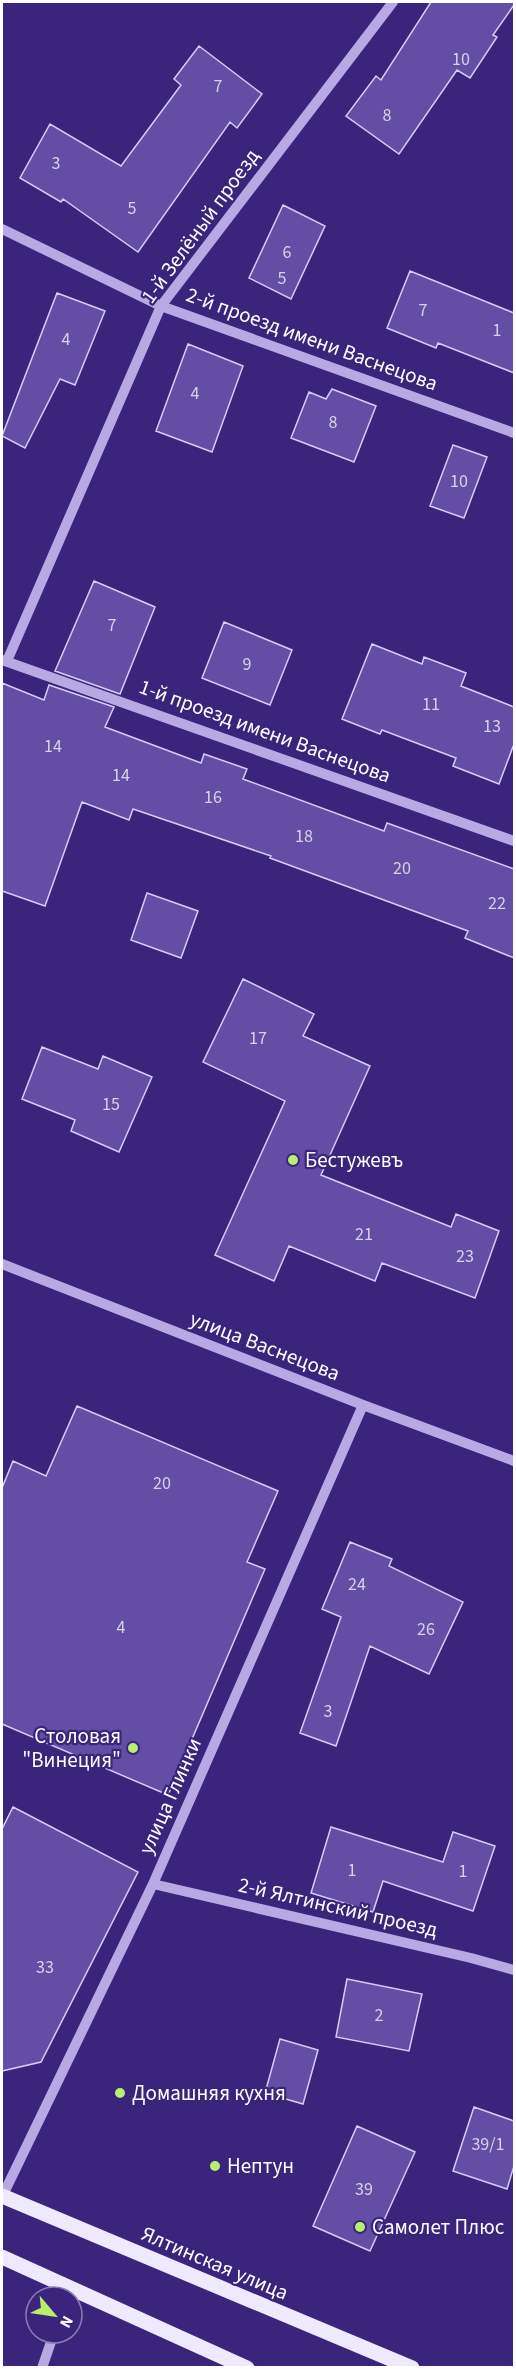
<svg xmlns="http://www.w3.org/2000/svg" width="516" height="2369" font-family="'Source Sans 3',sans-serif">
	<style>
		.building { fill: #634da5; stroke: #d6ccf4; stroke-width: 1.5 }
		.lines { fill: none; stroke-linecap: round; stroke-linejoin: round }
		.minor { stroke: #b8a9e5; stroke-width: 10 }
		.major { stroke: #efe9fd; stroke-width: 15 }
		.poi-dot { fill: #b9ef6d; stroke: #3b247c; stroke-width: 2 }
		.labels { text-anchor: middle; stroke-width: 4.5; stroke-linejoin: round; paint-order: stroke }
		.number-label { font-size: 18px; fill: #d8d2e8 }
		.street-label { font-size: 21px; fill: #fff; stroke: #3b247c }
		.poi-label { font-size: 21px; fill: #fff; stroke: #3b247c; text-anchor: start }
	</style>
	<rect width="100%" height="100%" fill="#3b247c"/>
	<path class="building" d="M431,2H514V5L493,35L497,37L470,78L457,70L399,154L346,116L376,76L381,80Z
		M199,46L262,94L237,128L230,122L138,252L63,199L61,202L20,178L50,124L121,166L181,85L174,79Z
		M283,205L325,226L291,299L249,278Z
		M410,271L514,313V373L438,343L436,348L387,328Z
		M57,293L105,311L75,385L60,379L25,448L2,436Z
		M188,344L243,366L212,452L156,431Z
		M332,389L376,406L354,462L291,438L309,392L326,399Z
		M453,445L487,457L464,518L430,506Z
		M94,581L155,607L120,694L55,671Z
		M224,622L292,650L270,705L202,678Z
		M372,644L422,664L424,657L466,673L461,686L514,707V744L499,784L453,766L456,758L382,730L380,734L342,719Z
		M2,683L44,700L49,685L114,707L105,727L201,763L204,754L247,769L243,779L384,831L387,823L514,869V958L465,938L468,931L270,858L271,856L133,809L129,820L82,802L45,906L2,891Z
		M147,893L198,911L181,958L131,940Z
		M243,979L314,1014L303,1036L370,1066L321,1175L451,1227L456,1214L499,1231L475,1298L382,1263L375,1281L289,1246L274,1281L215,1255L285,1101L203,1062Z
		M42,1047L98,1069L103,1056L152,1077L119,1152L71,1131L75,1120L22,1099Z
		M77,1406L278,1491L247,1562L265,1569L168,1795L2,1724V1488L13,1461L46,1476Z
		M350,1542L392,1559L389,1566L463,1602L429,1674L370,1646L336,1746L300,1733L341,1617L322,1609Z
		M13,1807L138,1872L41,2062L2,2071V1829Z
		M331,1827L443,1862L453,1832L495,1846L473,1911L383,1881L373,1912L311,1893Z
		M347,1979L422,1994L409,2051L336,2037Z
		M280,2039L318,2050L303,2104L265,2093Z
		M474,2107L514,2121V2166L507,2189L453,2171Z
		M357,2126L415,2152L370,2251L313,2226Z"/>
	<g class="lines">
		<path class="minor" d="M2,229L161,306L514,433
			M2,660L514,841
			M7,661L161,306L393,2
			M2,1264L363,1405L514,1461
			M153,1884L471,1958L514,1970
			M2,2197L153,1884L363,1405
			M42,2368L54,2333"/>
		<path class="major" d="M2,2196L412,2368
			M2,2257L247,2368"/>
	</g>
	<g class="poi-dot">
		<circle cx="293" cy="1160" r="6"/>
		<circle cx="133" cy="1748" r="6"/>
		<circle cx="120" cy="2093" r="6"/>
		<circle cx="215" cy="2166" r="6"/>
		<circle cx="360" cy="2227" r="6"/>
	</g>
	<g class="labels">
		<g class="number-label">
			<text x="461" y="65">10</text>
			<text x="218" y="92">7</text>
			<text x="387" y="121">8</text>
			<text x="56" y="169">3</text>
			<text x="132" y="214">5</text>
			<text x="287" y="258">6</text>
			<text x="282" y="284">5</text>
			<text x="423" y="316">7</text>
			<text x="497" y="336">1</text>
			<text x="66" y="345">4</text>
			<text x="195" y="399">4</text>
			<text x="333" y="428">8</text>
			<text x="459" y="487">10</text>
			<text x="112" y="631">7</text>
			<text x="247" y="670">9</text>
			<text x="431" y="710">11</text>
			<text x="492" y="732">13</text>
			<text x="53" y="752">14</text>
			<text x="121" y="781">14</text>
			<text x="213" y="803">16</text>
			<text x="304" y="842">18</text>
			<text x="402" y="874">20</text>
			<text x="497" y="909">22</text>
			<text x="258" y="1044">17</text>
			<text x="111" y="1110">15</text>
			<text x="364" y="1240">21</text>
			<text x="465" y="1262">23</text>
			<text x="162" y="1489">20</text>
			<text x="357" y="1590">24</text>
			<text x="121" y="1633">4</text>
			<text x="426" y="1635">26</text>
			<text x="328" y="1717">3</text>
			<text x="352" y="1876">1</text>
			<text x="463" y="1877">1</text>
			<text x="45" y="1973">33</text>
			<text x="379" y="2021">2</text>
			<text x="488" y="2150">39/1</text>
			<text x="364" y="2195">39</text>
		</g>
		<g class="street-label">
			<text transform="translate(200 226) rotate(-54)" y="7">1-й Зелёный проезд</text>
			<text transform="translate(312 339) rotate(20)" y="7">2-й проезд имени Васнецова</text>
			<text transform="translate(265 731) rotate(20)" y="7">1-й проезд имени Васнецова</text>
			<text transform="translate(265 1346) rotate(21)" y="7">улица Васнецова</text>
			<text transform="translate(170 1796) rotate(-66)" y="7">улица Глинки</text>
			<text transform="translate(338 1907) rotate(13)" y="7">2-й Ялтинский проезд</text>
			<text transform="translate(215 2263) rotate(23)" y="7">Ялтинская улица</text>
		</g>
		<g class="poi-label">
			<text x="305" y="1167">Бестужевъ</text>
			<text x="121" y="1743" text-anchor="end">Столовая<tspan x="121" dy="24">"Винеция"</tspan></text>
			<text x="132" y="2100">Домашняя кухня</text>
			<text x="227" y="2173">Нептун</text>
			<text x="372" y="2234">Самолет Плюс</text>
		</g>
	</g>
	<rect width="516" height="2369" fill="none" stroke="#ffffff" stroke-width="6"/>
	<g transform="translate(54 2315) rotate(119)"><circle r="28" fill="#3b247c" stroke="#897cb0" stroke-width="1.5"/>
	<path d="M0-4.5L10 22L0 15L-10 22Z" fill="#b9ef6d"/>
	<text y="-9" font-size="16" font-weight="bold" text-anchor="middle" fill="#ffffff">N</text>
	</g>
</svg>
